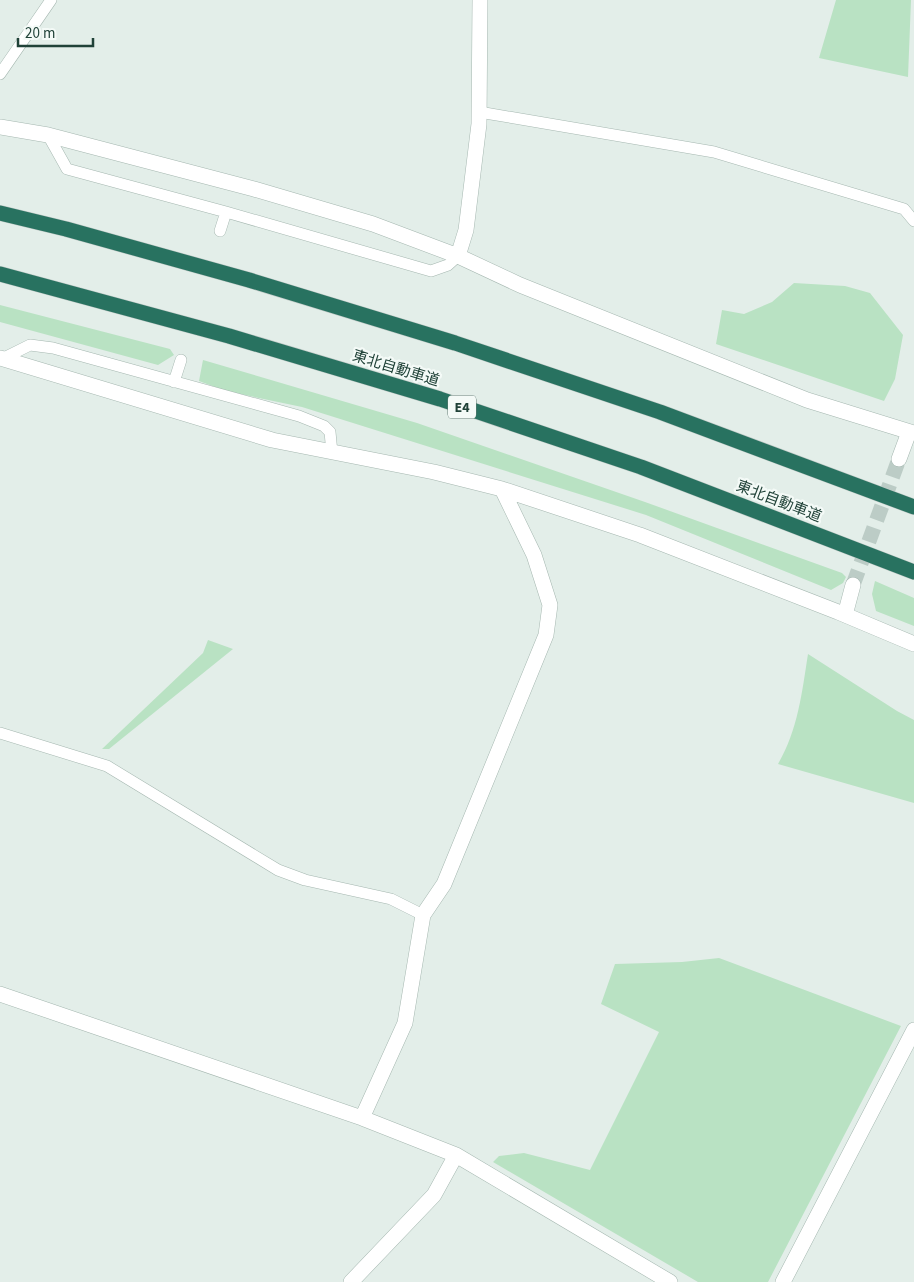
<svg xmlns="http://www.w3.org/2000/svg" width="914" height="1282" font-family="'Source Sans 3','Noto Sans JP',sans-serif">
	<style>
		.green { fill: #b9e2c3 }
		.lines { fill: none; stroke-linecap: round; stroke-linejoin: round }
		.minor-tunnel { stroke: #bcccc6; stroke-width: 15; stroke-dasharray: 15 8; stroke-linecap: butt }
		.service-casing { stroke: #a5b7b0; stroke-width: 12 }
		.minor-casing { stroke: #a5b7b0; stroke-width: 16 }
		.motorway-casing { stroke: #c1cac7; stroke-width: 16 }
		.service { stroke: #fff; stroke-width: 11 }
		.minor { stroke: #fff; stroke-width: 15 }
		.motorway { stroke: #287260; stroke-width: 15 }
		.labels { text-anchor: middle; stroke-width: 4.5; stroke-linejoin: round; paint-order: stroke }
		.shield { fill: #f4faf7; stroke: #607971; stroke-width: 1 }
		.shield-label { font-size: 14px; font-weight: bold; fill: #204238 }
		.street-label { font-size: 15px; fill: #204238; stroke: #f4faf7 }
	</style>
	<rect width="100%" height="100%" fill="#e3eee9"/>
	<path class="green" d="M836,0H911L908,77L819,58Z
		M794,283L845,286L870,293L903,335L895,379L884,401L716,344L722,310L744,314L772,302Z
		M0,305L170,349L174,355L158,365L0,322Z
		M203,360L417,423L645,502L842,573L846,577L843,583L831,590L646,515L302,407L226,391L199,381Z
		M875,581L914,598V626L876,611L872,594Z
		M208,640L233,649L109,749H102L203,653Z
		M808,654L897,711L914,720V803L778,764C798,730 802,692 808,654Z
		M719,958L901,1026L768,1282H698L493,1162L499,1156L524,1153L590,1170L659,1032L601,1004L615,964L682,962Z"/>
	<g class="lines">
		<path class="minor-tunnel" d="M853,585L899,459"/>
		<g class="service-casing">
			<path id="service" d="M0,74L51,0
				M479,112L714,152L904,209L914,221
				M48,135L67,169L226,212L431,271L448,265L458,256
				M220,231L226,212
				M2,359L30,345L53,348L299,416L324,426L330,432L332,453
				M174,382L181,360
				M0,733L107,766L278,870L305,880L391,899L423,915"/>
		</g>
		<g class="minor-casing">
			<path id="minor" d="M0,127L48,135L254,189L373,224L458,256L520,285L807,400L914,433
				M458,256L466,230L479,124L480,0
				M0,358L272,440L434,472L502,489L640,535L838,612L914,644
				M899,459L909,432
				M845,615L853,585
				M0,994L362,1118L456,1155L670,1282
				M362,1118L405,1023L423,915L444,884L546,635L550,605L534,555L502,489
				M351,1282L434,1195L456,1155
				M783,1282L914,1030"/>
		</g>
		<g class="motorway-casing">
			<path id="motorway" d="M0,213L66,229L249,280L455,343L660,412L914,507
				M0,274L229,336L440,399L641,467L914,572"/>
		</g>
		<use href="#service" class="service"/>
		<use href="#minor" class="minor"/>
		<use href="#motorway" class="motorway"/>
	</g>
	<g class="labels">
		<rect class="shield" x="448" y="395.5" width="28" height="23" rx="4"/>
		<g class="shield-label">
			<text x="462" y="412">E4</text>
		</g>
		<g class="street-label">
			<text transform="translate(396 368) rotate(17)" y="5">東北自動車道</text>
			<text transform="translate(779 501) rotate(21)" y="5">東北自動車道</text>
		</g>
	</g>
	<path d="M18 38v8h75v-8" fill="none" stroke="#204238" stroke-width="2.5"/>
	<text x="25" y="38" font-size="15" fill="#204238" stroke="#f4faf7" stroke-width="4" paint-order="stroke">20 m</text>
</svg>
